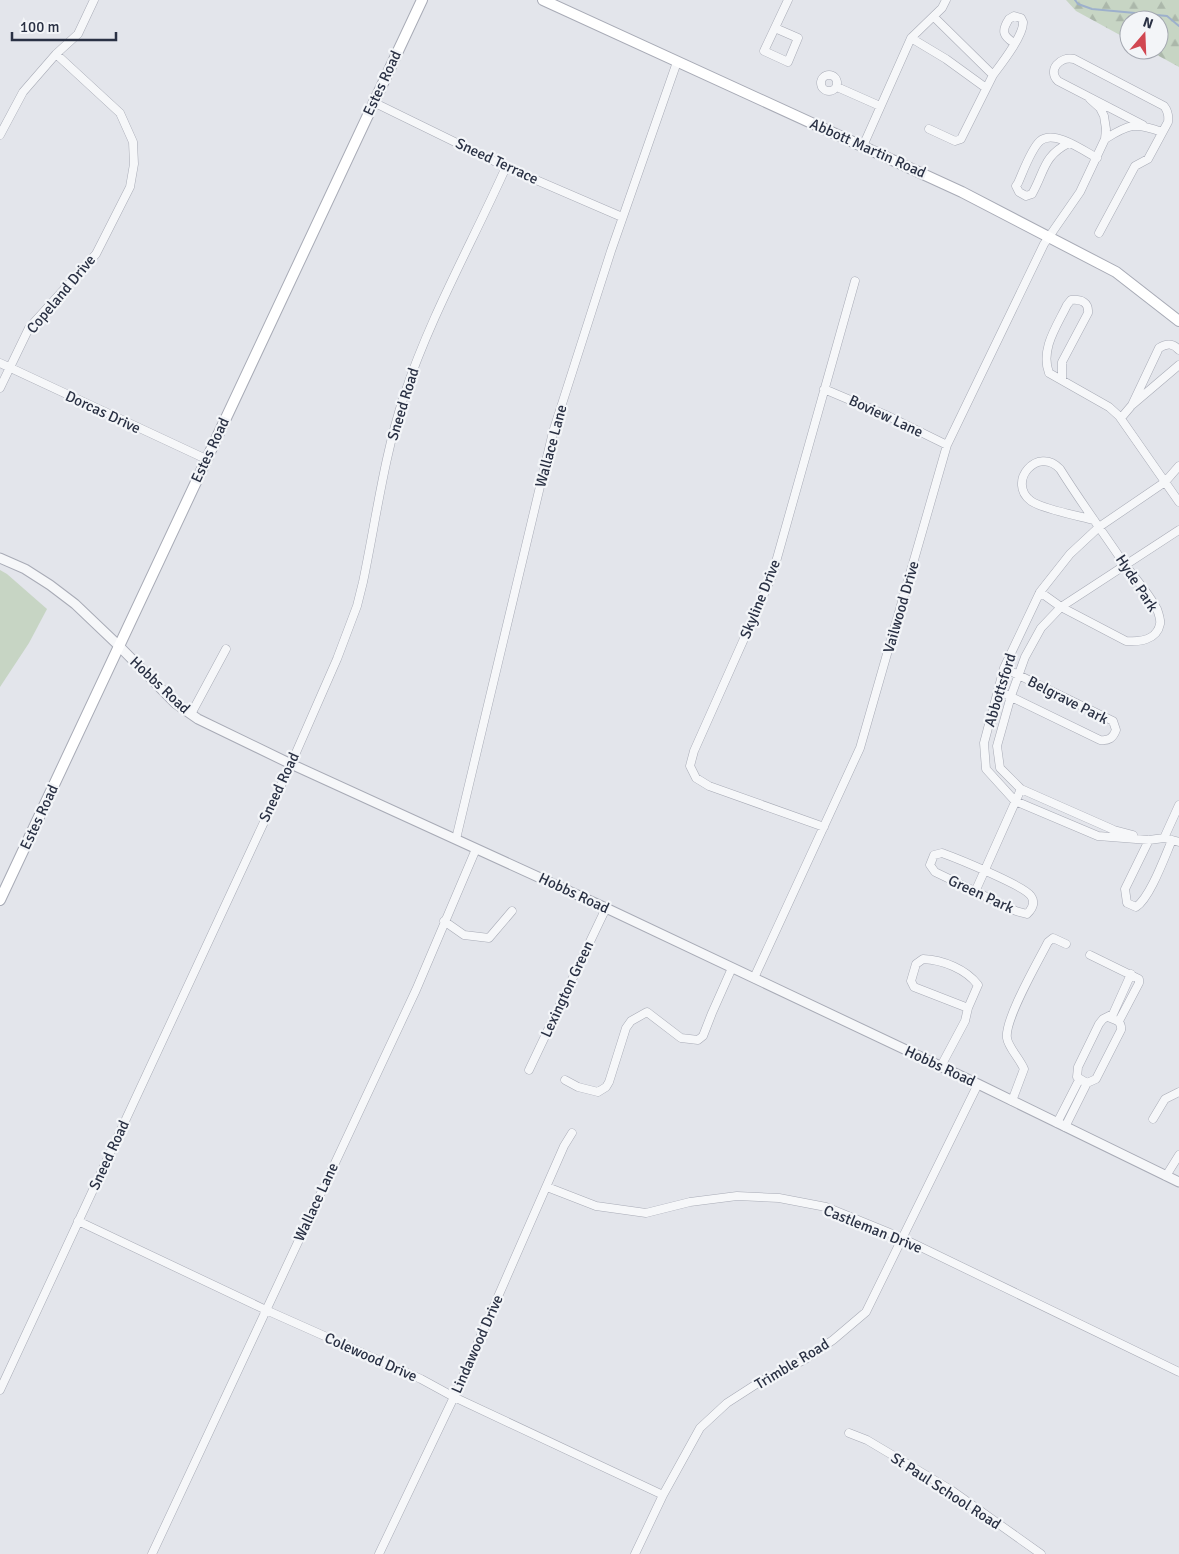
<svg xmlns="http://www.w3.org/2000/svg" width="1179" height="1554" font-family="Signika,sans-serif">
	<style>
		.green { fill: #c7d5c4 }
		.forest { fill: url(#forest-firs) }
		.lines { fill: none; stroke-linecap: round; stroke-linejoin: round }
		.stream { stroke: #9db0cc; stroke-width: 2 }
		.minor-casing { stroke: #a8abb6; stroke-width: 9 }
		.tertiary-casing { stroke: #a8abb6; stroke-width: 11 }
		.secondary-casing { stroke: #a8abb6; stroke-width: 12 }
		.minor { stroke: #f6f7f9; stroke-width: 8 }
		.tertiary { stroke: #f6f7f9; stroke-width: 9 }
		.secondary { stroke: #fff; stroke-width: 10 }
		.labels { text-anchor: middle; stroke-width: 4.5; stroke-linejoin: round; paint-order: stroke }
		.street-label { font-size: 15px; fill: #2a3144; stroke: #f3f5f8 }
	</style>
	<defs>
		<pattern id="forest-firs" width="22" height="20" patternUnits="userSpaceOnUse" patternTransform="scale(1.25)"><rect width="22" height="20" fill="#c7d5c4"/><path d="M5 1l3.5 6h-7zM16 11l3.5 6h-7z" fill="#abb7aa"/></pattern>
	</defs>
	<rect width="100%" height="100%" fill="#e3e5eb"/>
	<path class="green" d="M0,570L7,574L47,609L29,643L0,687Z"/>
	<path class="forest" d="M1066,0H1179V67L1148,50H1159V20H1129V40L1076,11Z"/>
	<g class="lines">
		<path class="stream" d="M1075,0L1078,4L1092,9L1167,16L1179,26"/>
		<g class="minor-casing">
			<path id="minor" d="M934,17L993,75
				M775,28L798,38L788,62L764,51L788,0
				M911,38L946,59L986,88
				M821 83a8 8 0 1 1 16 0a8 8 0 1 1-16 0Z
				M837,87L880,106
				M373,102L506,167L622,217
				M929,129L955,141L961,139L993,75C1002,63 1024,35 1023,22L1021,18L1014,16L1009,19C1001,31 1003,36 1014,43
				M0,135L23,92L56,54L78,34L94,0
				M1105,139C1129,124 1135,122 1162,132
				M1069,143C1043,156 1045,171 1032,194L1026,196L1019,192L1016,186L1018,183C1023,172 1031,149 1040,141C1054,129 1084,151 1097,158
				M863,146L911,38L942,8L946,0
				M1099,233L1135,166L1148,159L1168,122C1169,115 1168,111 1164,106L1074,59C1060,56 1047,70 1058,81L1143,125
				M0,363L206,459
				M1062,379V362L1088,313C1089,302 1081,299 1071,300L1067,305C1057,326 1040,349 1049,373L1109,407L1119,416L1179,502
				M0,388L29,328L96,254L130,187L134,164L133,142L120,113L56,54
				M824,389L888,416L947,445
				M1132,405L1159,348C1167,343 1173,343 1179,350
				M1121,418L1132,405L1179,365
				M1179,466L1165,482L1099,527L1070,554L1040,592L1004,668L984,743L986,769L1015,801L1098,836L1149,840L1164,838L1179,842
				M1040,592L1061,607L1126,641C1139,642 1157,640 1160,624C1161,620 1158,612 1157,609C1148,592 1134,577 1123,562C1102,531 1080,501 1060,469C1038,445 1006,482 1031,501C1042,509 1079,516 1094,520
				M999,691L1100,740C1109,741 1113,738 1116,730L1113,721L1004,668
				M191,714L226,649
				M824,827L709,786L696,778L690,766L694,751L772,576L855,281
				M1133,835L1114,830L1021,789L1000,768L997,746L1011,696L1025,657L1041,628L1061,607L1179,530
				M1164,838L1179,805
				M456,839L553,432L611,251L677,62
				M1149,840L1125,889L1127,903L1136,907C1150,898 1165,856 1172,840
				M942,853C956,858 1025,886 1031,896C1036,903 1032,909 1027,914L1016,911L935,872L930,865L934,855Z
				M975,892L1021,789
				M444,921L464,935L489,938L512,911
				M1090,955L1139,979V983L1119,1021
				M754,978L860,748L947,445L1044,244L1080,192L1105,139L1106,129L1104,116L1100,108L1090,99
				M1108,1017C1116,1020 1122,1021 1121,1030L1096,1079L1087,1083L1077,1077L1078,1067L1099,1024L1103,1019L1113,1014L1131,974
				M941,1066L965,1021L968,1008L914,987L911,981L916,964L923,959C943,960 966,969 978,985L968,1008
				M529,1070L606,908
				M565,1080L578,1087L598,1092L606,1087L609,1082L626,1028L631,1021L647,1012L681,1038L698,1040L703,1036L712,1013L732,968
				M1012,1101L1024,1069C1020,1059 1008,1047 1007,1038C1004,1020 1039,960 1048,942L1053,938L1066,944
				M1153,1119L1165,1099L1179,1092
				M1057,1123L1079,1080
				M1065,1127L1087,1083
				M1166,1176L1179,1155
				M547,1187L596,1206L646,1213L690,1202L737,1196L779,1198L826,1207L902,1238L1179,1372
				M78,1221L266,1310L421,1379L454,1397L663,1495
				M0,1390L291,764L337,659L357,606L363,582C376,520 384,456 404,396C430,317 472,243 506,167
				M849,1433L867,1440L951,1490L1041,1554
				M152,1554L416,990L476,849
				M379,1554L454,1397L564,1146L572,1133
				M635,1554L663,1495L700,1428L727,1403L758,1383L804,1360L833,1340L866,1312L978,1084"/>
		</g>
		<g class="tertiary-casing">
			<path id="tertiary" d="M0,558L25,569L50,585L75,604L118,645L175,703L198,719L291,764L606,908L978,1084L1179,1182"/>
		</g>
		<g class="secondary-casing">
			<path id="secondary" d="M543,0L962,192L1116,272L1179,321
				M0,900L422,0"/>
		</g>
		<use href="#minor" class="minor"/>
		<use href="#tertiary" class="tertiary"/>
		<use href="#secondary" class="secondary"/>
	</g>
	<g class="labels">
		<g class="street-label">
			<text transform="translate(382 83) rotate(-65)" y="5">Estes Road</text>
			<text transform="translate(868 148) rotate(24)" y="5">Abbott Martin Road</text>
			<text transform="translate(497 161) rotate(25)" y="5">Sneed Terrace</text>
			<text transform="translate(61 294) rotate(-50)" y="5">Copeland Drive</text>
			<text transform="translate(403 404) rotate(-73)" y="5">Sneed Road</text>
			<text transform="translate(103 412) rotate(25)" y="5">Dorcas Drive</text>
			<text transform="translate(886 416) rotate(25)" y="5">Boview Lane</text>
			<text transform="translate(551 446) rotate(-75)" y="5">Wallace Lane</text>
			<text transform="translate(210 450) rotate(-65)" y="5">Estes Road</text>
			<text transform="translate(1137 583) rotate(57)" y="5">Hyde Park</text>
			<text transform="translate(760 599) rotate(-68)" y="5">Skyline Drive</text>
			<text transform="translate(901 607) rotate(-74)" y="5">Vailwood Drive</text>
			<text transform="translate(160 685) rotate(43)" y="5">Hobbs Road</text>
			<text transform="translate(1000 690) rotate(-73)" y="5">Abbottsford</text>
			<text transform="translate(1068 700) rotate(27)" y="5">Belgrave Park</text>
			<text transform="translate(279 787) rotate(-65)" y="5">Sneed Road</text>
			<text transform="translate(39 817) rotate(-65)" y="5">Estes Road</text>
			<text transform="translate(574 893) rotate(25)" y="5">Hobbs Road</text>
			<text transform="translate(981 894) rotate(25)" y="5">Green Park</text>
			<text transform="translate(567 989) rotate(-65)" y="5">Lexington Green</text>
			<text transform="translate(940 1066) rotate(25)" y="5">Hobbs Road</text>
			<text transform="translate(109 1155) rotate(-65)" y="5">Sneed Road</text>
			<text transform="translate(316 1202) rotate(-65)" y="5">Wallace Lane</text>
			<text transform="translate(873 1229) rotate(22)" y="5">Castleman Drive</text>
			<text transform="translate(477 1344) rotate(-66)" y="5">Lindawood Drive</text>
			<text transform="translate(371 1357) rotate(24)" y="5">Colewood Drive</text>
			<text transform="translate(792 1364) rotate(-31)" y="5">Trimble Road</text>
			<text transform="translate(946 1491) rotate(33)" y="5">St Paul School Road</text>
		</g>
	</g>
	<g transform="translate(1144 35) rotate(19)"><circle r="24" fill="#f3f5f8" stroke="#a3a7b0"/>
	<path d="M0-4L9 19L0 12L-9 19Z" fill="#d14751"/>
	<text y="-8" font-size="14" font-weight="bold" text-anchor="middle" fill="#2a3144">N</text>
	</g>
	<path d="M12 32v8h104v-8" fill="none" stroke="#2a3144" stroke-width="2.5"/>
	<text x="20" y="32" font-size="15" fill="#2a3144" stroke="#f3f5f8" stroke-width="4" paint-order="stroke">100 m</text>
</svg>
